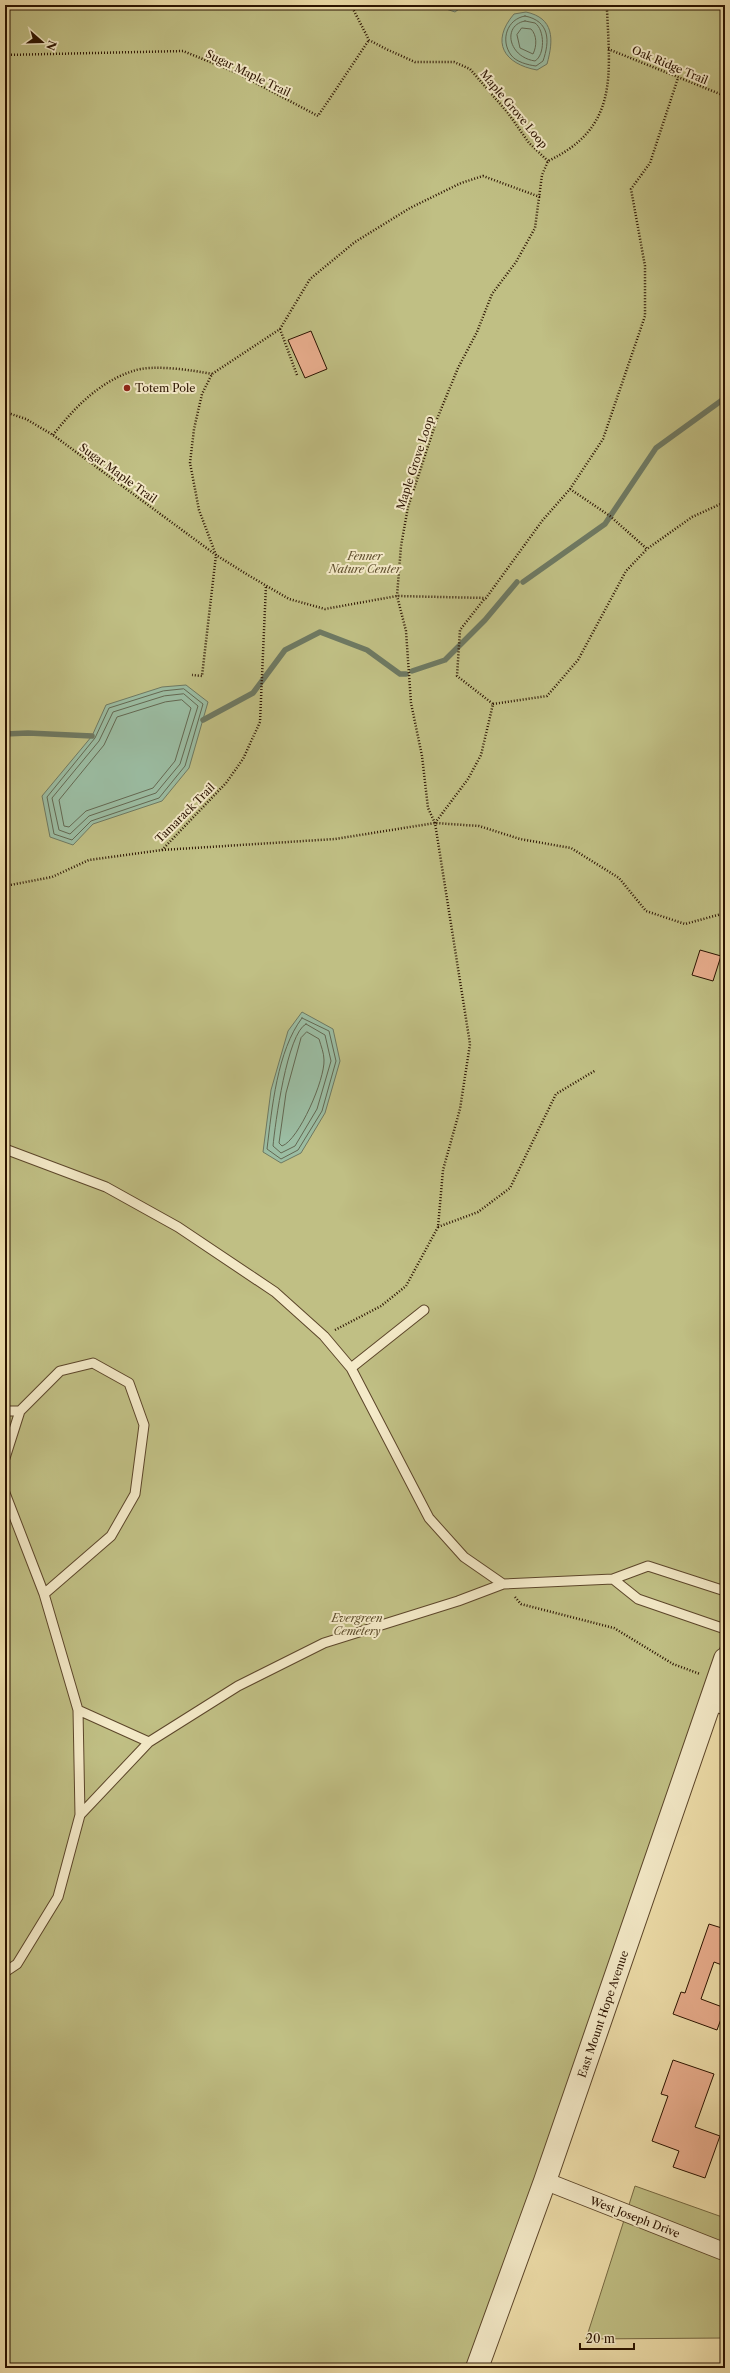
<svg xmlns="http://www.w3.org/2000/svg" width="730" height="2373" font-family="'Libre Caslon Text',serif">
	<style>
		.green { fill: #c0bf84; stroke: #766942 }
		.water { fill: #9bbda3; stroke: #6e7962 }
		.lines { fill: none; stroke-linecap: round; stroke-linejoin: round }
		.shore { stroke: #636852; stroke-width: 1 }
		.stream { stroke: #6e7962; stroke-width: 5.5 }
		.building { fill: #e9ae8e; stroke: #2b1300 }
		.service-casing { stroke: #5c462a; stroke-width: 11 }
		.minor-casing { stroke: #5c462a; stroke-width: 19 }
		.tertiary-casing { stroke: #5c462a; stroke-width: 24 }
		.path { stroke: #2b1300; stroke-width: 2.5; stroke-dasharray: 1 2; stroke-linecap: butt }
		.service { stroke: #f4eac8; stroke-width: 9 }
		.minor { stroke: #f4eac8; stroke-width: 17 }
		.tertiary { stroke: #f4eac8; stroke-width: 22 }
		.poi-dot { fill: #8f2418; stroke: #f4eac8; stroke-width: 1.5 }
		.labels { text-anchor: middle; stroke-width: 4; stroke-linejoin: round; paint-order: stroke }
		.street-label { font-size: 11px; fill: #2b1300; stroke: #f4eac8 }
		.poi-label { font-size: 11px; fill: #2b1300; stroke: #f4eac8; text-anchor: start }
		.park-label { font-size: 11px; font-style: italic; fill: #5f4f2e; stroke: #f4eac8 }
	</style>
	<rect width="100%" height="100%" fill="#eedeaa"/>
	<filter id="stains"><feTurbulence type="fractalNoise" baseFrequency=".005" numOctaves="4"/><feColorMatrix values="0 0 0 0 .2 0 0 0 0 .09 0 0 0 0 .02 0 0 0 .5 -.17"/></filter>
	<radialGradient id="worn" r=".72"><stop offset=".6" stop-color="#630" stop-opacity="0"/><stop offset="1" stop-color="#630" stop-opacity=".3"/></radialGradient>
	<path class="green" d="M5,5H725V1633L474,2368H5Z
		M635,2186L725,2218V2338L586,2339Z"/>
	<path class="water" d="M434,5H462L463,6L455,12Z
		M526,12C554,18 554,39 547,64L537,70C504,64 490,42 514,14Z
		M186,685L208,702L189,768L162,801L93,824L73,845L50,837L42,796L92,736L106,705L162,687Z
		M302,1012L333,1029L340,1061L325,1113L301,1153L281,1163L263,1152L271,1090L288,1031Z"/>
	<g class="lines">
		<path class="shore" d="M525,16C550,21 550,41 543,61L536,66C528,65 516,62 511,55C500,40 507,19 525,16Z
			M525,21C528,22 532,22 535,23C545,30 545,55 535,61C508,57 502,25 525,21Z
			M522,28L531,29C537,35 537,46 533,54L520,48L517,35Z
			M184,689L203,704L185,766L159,798L91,821L72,840L54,834L47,797L95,738L109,708L163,691Z
			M184,694L198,706L180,764L156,793L89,816L70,834L59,830L52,798L99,741L113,712L164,696Z
			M182,700L191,708L175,761L153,788L86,811L69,827L64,826L59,800L104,745L117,717L165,702Z
			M302,1018L329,1031L336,1061L322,1111L298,1150L281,1159L267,1149C272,1108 277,1051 302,1018Z
			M306,1024L325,1035L331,1061L317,1109L295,1146L281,1153L273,1146C275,1125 287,1033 306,1024Z
			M307,1032L319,1039C321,1046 324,1053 324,1060C325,1079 299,1140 282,1146L279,1143L286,1093L301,1038Z"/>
		<path class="stream" d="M523,582L605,524L656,448L725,398
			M412,671L445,660L485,620L517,582
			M203,720L253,693L285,650L320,632L367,650L400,674H406
			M5,734L28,733L92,736"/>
	</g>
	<path class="building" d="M311,331L327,369L305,378L288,340Z
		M700,950L721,956L713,981L692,975Z
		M709,1924L725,1929V1956L722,1965L714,1962L701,1999L725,2008L717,2030L673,2014L681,1992L685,1993Z
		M673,2060L714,2074L695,2127L720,2136L705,2178L673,2167L679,2151L652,2141L668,2096L661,2094Z"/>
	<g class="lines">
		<g class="service-casing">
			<path id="service" d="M5,1149L106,1187L178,1227L275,1292L324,1336L351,1368L429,1518L464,1557L503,1584L613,1579L648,1566L725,1591
				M351,1368L424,1310
				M5,1411H20
				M5,1458L20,1411L60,1371L93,1363L129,1383L144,1425L135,1494L111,1536L44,1594
				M5,1493L44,1594L78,1710L80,1815
				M613,1579L638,1599L725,1629
				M78,1710L149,1742
				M5,1972L17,1964L58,1897L80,1815L149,1742L238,1686L324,1643L458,1601L503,1584"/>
		</g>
		<g class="minor-casing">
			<path id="minor" d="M711,1701L725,1706
				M545,2181L725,2252"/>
		</g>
		<g class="tertiary-casing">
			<path id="tertiary" d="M477,2368L545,2181L725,1659"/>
		</g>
		<path class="path" d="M351,5L369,40L386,49L415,62H454L470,69L508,113L529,143L548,161
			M661,5L675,8L684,5
			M608,49L725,96
			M5,55L183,51L237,73L318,116L369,40
			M540,197L483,176L461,183L410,208L355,242L310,279L280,329L212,374L202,394L194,429L190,463L199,510L216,555L248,575L289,599L325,609L397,596L486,598L542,521L570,489L603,439L645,316V266L631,189L650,163L678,78
			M280,329L297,375
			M5,412L26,419L53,435L216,555L202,676L192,675
			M53,435C74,408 99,382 133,371C152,364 192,370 212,374
			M570,489L610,516L647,549L692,517L725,502
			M493,704L547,696L578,660L626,571L647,549
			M435,823L468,779L481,755L493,704L457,676L460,630L485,598
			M162,850L335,839L435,823L479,826L520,839L571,848L619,878L646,911L685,924L725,913
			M5,886L52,877L89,860L162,850L226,783L243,759L260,722L266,585
			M438,1227L478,1212L510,1188L556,1094L596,1070
			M335,1330L381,1306L406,1286L438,1227L443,1170L460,1109L470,1044L435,823L428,808L422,756L411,703L406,631L397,596L401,546L408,507L437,419L458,368L477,332L492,294L516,262L535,228L542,175L548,161C618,128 610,77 607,10L610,5
			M515,1597L521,1604L614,1628L673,1664L700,1674"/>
		<use href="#service" class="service"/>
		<use href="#minor" class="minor"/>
		<use href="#tertiary" class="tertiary"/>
	</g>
	<circle class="poi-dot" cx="127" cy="388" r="4"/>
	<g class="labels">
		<g class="street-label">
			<text transform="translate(670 65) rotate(23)" y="4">Oak Ridge Trail</text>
			<text transform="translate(248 73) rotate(26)" y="4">Sugar Maple Trail</text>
			<text transform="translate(514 109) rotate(50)" y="4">Maple Grove Loop</text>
			<text transform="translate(415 463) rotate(-72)" y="4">Maple Grove Loop</text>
			<text transform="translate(118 473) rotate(36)" y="4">Sugar Maple Trail</text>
			<text transform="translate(185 813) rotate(-45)" y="4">Tamarack Trail</text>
			<text transform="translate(603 2014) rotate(-71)" y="4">East Mount Hope Avenue</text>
			<text transform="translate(635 2217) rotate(21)" y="4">West Joseph Drive</text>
		</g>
		<g class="poi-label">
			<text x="135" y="392">Totem Pole</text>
		</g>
		<g class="park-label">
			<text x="365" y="560">Fenner<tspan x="365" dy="13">Nature Center</tspan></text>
			<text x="357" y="1622">Evergreen<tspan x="357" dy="13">Cemetery</tspan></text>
		</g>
	</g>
	<rect width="730" height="2373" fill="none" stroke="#eedeaa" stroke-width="20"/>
	<rect x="6" y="6" width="718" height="2361" fill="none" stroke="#2b1300" stroke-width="2"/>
	<rect x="10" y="10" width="710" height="2353" fill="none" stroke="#2b1300"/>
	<g transform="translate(42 42) rotate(110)" stroke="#f4eac8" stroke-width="3" paint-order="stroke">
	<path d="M0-3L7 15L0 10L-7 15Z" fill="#2b1300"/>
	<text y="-6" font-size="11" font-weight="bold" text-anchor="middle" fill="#2b1300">N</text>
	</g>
	<path d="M580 2343v6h54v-6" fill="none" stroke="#2b1300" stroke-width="2"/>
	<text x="586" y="2343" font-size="12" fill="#2b1300" stroke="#f4eac8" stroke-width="3" paint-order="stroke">20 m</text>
	<rect width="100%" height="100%" filter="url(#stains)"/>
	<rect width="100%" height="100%" fill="url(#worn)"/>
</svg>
